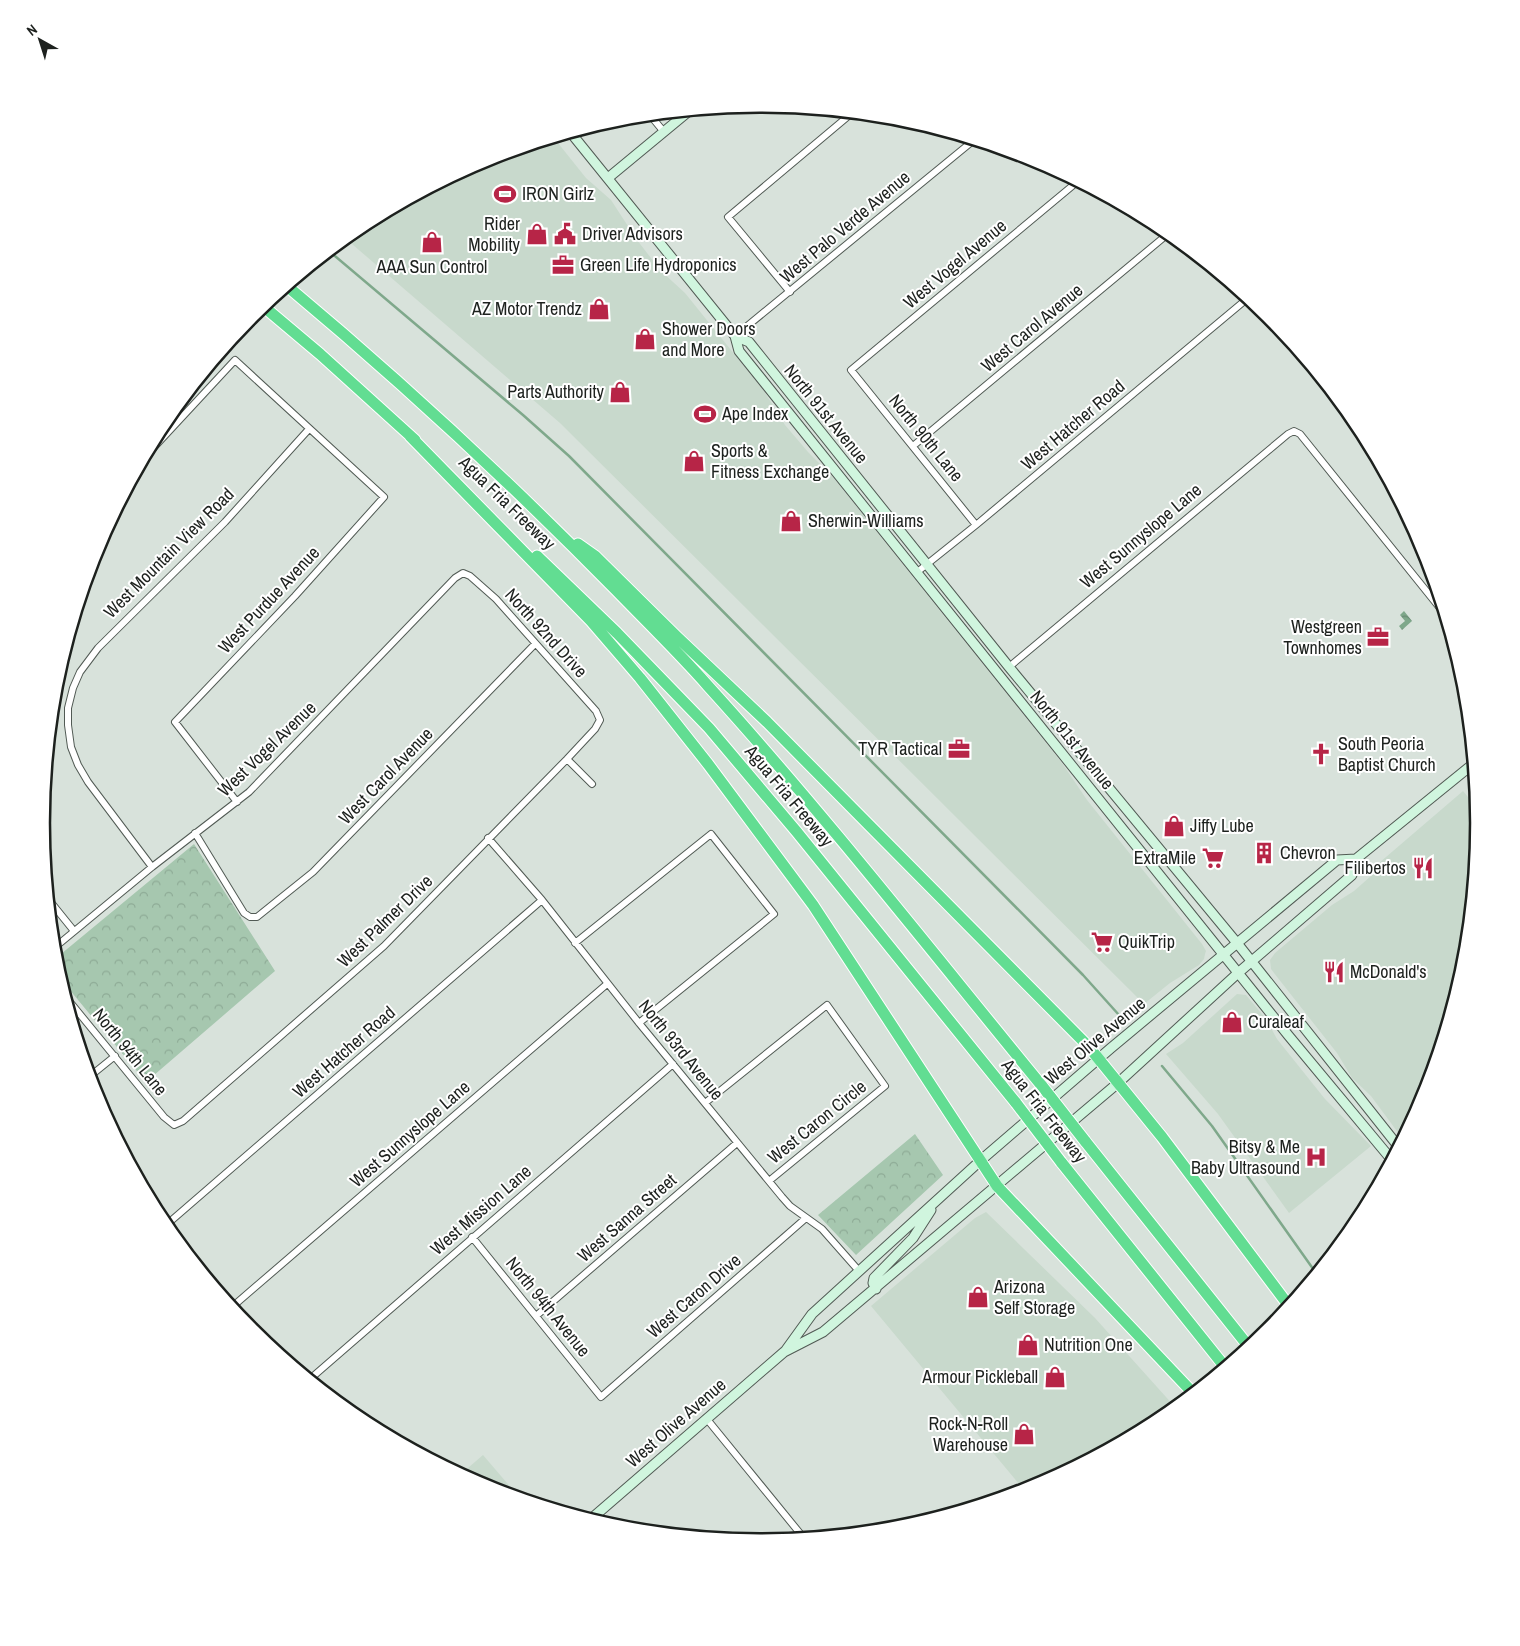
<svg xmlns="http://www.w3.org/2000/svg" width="1520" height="1646" font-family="'Archivo Narrow',sans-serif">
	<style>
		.built { fill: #c8d9cc }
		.forest { fill: url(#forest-crowns) }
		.water { fill: url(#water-waves) }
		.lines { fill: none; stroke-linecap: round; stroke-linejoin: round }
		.stream { stroke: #7fa88b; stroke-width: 2.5 }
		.street-casing { stroke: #515a54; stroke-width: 8 }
		.secondary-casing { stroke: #515a54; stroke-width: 11 }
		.highway-casing { stroke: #fff; stroke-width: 13 }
		.street { stroke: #fff; stroke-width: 6 }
		.secondary { stroke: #d0f5de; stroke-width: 9 }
		.highway { stroke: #62dd92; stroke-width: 11 }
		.highway-bridge-casing { stroke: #fff; stroke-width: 13; stroke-linecap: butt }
		.highway-bridge { stroke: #62dd92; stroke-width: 11 }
		.labels { text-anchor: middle; stroke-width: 4; stroke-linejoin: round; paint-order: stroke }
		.poi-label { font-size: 18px; fill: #1d211e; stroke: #fff; text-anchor: start }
		.street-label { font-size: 18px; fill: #1d211e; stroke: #fff }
		.rim { fill: none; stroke: #1d211e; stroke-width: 2.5 }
	</style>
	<defs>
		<pattern id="forest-crowns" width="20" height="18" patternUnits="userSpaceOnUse" patternTransform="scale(1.25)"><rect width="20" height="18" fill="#a6c7af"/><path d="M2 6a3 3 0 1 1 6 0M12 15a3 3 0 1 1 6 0" fill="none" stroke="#8eab96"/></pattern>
		<pattern id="water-waves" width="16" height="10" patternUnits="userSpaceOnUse" patternTransform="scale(1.25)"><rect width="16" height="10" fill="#7fa88b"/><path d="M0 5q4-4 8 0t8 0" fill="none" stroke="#678871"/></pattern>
	</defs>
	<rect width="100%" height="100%" fill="#d8e2db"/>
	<path class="built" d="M554,138L586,178L611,200L637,240L661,271L685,293L764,391L785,425L808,452L832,476L1062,763L1087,800L1202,944L1206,951L1205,954L1204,959L1199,965L1170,983L1144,1004L560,423L345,238L361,225L485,159Z
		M1463,791L1477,808L1479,823L1465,964L1424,1098L1402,1138L1371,1096L1352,1078L1337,1053L1274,973L1271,969L1270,960L1275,953L1332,905L1354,891L1371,876L1379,863Z
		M1237,994L1246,995L1266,1019L1277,1039L1325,1099L1371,1146L1289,1213L1218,1114L1166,1054L1183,1043Z
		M986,1212L1095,1318L1175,1407L1159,1421L1035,1487L1024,1490L871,1306L975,1218Z
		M483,1455L519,1497L485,1487L461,1474Z"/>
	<path class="forest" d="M194,844L275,971L146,1082L59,977L55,959Z
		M915,1134L943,1175L856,1255L818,1215Z"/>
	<path class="water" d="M1404,611L1412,621L1402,630L1399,626L1405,621L1400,615Z"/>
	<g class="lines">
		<path class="stream" d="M329,251L523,415L569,456L1083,975L1119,1015
			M1162,1066L1212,1126L1316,1273"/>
		<g class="street-casing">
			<path id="street" d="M650,115L664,132
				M790,292L728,217L852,113
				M735,336L974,140
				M913,446L1169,233
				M144,458L235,360L384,497L295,596L175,722L237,802
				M976,525L851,370L1077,182
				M916,573L976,525L1248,298
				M1009,667L1288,434L1294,431L1300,434L1444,613
				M567,759L592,784
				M195,833L244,913L250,917H257L313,872L535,644
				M488,838L542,900L639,1023L782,1197L790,1206L822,1229L859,1271
				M152,867L88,782L78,765L71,747L68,725V708L73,688L80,672L98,648L225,522L309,429
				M49,900L74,931
				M575,943L711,834L774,914L639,1023
				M54,948L152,867L249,792L455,578L463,573L470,576L496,599L596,711L600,720L595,729L567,759L384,946L183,1121L174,1125L164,1117L65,996
				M89,1077L115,1056
				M705,1103L827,1005L885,1086L769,1181
				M165,1226L542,900
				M472,1237L601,1397L806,1218
				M232,1307L607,984
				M536,1316L737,1143
				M310,1379L673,1064
				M706,1418L803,1537"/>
		</g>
		<g class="secondary-casing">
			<path id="secondary" d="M571,133L735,336L739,351L1288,1035L1391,1159
				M608,178L689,111
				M735,336L749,342L1009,667L1237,943L1398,1146
				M876,1289L873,1283L874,1278L913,1238L931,1210
				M786,1350L812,1314L980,1161L1111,1048L1337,860L1356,859L1473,764
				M591,1519L784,1352L823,1332L1118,1083L1238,973L1352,875L1356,859"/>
		</g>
		<g class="highway-casing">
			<path id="highway" d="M287,286C402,382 511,483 616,590C647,622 679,653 708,686C825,815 932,952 1042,1086
				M263,306L320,354L415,440
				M410,436L591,621L640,678L708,764L813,905L997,1186L1193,1393
				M578,544L595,556L676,636L767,722L1089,1047L1162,1137L1289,1306
				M537,556L617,633L709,728L796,831L1016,1103
				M1085,1141L1249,1347
				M1061,1162L1225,1367"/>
		</g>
		<use href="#street" class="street"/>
		<use href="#secondary" class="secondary"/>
		<use href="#highway" class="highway"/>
		<g class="highway-bridge-casing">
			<path id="highway-bridge" d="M1042,1086L1085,1141
				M1016,1103L1061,1162"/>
		</g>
		<use href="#highway-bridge" class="highway-bridge"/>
	</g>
	<defs>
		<g id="stadium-bare" transform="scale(1.725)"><path d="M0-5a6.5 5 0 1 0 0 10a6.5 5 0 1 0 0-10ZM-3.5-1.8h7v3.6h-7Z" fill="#b72547" stroke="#fff" stroke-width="2.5" paint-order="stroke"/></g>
		<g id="shop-bare" transform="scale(1.725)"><path d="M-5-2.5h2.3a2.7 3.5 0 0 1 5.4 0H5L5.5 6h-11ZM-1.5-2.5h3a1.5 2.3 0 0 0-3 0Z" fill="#b72547" stroke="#fff" stroke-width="2.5" paint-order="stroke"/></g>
		<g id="civic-bare" transform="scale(1.725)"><path d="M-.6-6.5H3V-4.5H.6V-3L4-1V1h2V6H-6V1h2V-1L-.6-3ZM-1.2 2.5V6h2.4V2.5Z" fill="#b72547" stroke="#fff" stroke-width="2.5" paint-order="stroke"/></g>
		<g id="office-bare" transform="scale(1.725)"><path d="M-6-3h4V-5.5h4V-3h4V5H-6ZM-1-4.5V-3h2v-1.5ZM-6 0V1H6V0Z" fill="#b72547" stroke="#fff" stroke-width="2.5" paint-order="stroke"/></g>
		<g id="church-bare" transform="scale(1.725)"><path d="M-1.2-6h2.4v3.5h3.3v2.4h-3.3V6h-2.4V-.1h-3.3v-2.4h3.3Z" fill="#b72547" stroke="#fff" stroke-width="2.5" paint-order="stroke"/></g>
		<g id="building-bare" transform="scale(1.725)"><path d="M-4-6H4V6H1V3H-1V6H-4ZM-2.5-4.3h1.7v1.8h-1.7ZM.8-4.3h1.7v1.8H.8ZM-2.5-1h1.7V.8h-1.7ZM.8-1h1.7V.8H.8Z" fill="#b72547" stroke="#fff" stroke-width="2.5" paint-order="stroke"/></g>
		<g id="supermarket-bare" transform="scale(1.725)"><path d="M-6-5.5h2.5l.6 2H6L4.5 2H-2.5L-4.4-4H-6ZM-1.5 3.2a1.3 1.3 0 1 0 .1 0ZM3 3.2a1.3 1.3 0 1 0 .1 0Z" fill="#b72547" stroke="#fff" stroke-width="2.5" paint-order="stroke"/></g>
		<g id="restaurant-bare" transform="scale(1.725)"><path d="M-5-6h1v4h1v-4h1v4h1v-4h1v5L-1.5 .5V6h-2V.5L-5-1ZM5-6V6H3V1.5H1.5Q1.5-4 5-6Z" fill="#b72547" stroke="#fff" stroke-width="2.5" paint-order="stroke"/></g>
		<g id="hospital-bare" transform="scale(1.725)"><path d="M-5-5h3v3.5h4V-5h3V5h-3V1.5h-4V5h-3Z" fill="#b72547" stroke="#fff" stroke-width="2.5" paint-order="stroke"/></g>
	</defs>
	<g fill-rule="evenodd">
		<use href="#stadium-bare" x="505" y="194"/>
		<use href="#shop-bare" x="537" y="234"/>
		<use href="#civic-bare" x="565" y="234"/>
		<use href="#shop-bare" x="432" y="242"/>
		<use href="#office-bare" x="563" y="265"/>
		<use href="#shop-bare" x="599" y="309"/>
		<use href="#shop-bare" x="645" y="339"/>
		<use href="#shop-bare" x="620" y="392"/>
		<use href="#stadium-bare" x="705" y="414"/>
		<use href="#shop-bare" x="694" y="461"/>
		<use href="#shop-bare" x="791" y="521"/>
		<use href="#office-bare" x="1378" y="637"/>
		<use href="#office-bare" x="959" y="749"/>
		<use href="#church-bare" x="1321" y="754"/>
		<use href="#shop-bare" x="1174" y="826"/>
		<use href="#building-bare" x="1264" y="853"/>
		<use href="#supermarket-bare" x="1213" y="858"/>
		<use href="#restaurant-bare" x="1423" y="868"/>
		<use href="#supermarket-bare" x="1102" y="942"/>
		<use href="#restaurant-bare" x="1334" y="972"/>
		<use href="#shop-bare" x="1232" y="1022"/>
		<use href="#hospital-bare" x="1316" y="1157"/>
		<use href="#shop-bare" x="978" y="1297"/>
		<use href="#shop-bare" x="1028" y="1345"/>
		<use href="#shop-bare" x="1055" y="1377"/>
		<use href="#shop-bare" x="1024" y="1434"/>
	</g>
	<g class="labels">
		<g class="poi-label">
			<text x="522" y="200">IRON Girlz</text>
			<text x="520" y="230" text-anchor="end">Rider<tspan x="520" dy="21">Mobility</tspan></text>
			<text x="582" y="240">Driver Advisors</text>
			<text x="580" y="271">Green Life Hydroponics</text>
			<text x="432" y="273" text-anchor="middle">AAA Sun Control</text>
			<text x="582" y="315" text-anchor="end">AZ Motor Trendz</text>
			<text x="662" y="335">Shower Doors<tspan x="662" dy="21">and More</tspan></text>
			<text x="604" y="398" text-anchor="end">Parts Authority</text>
			<text x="722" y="420">Ape Index</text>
			<text x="711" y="457">Sports &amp;<tspan x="711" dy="21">Fitness Exchange</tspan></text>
			<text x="808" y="527">Sherwin-Williams</text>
			<text x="1362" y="633" text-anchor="end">Westgreen<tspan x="1362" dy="21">Townhomes</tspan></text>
			<text x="1338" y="750">South Peoria<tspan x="1338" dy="21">Baptist Church</tspan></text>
			<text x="942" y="755" text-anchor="end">TYR Tactical</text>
			<text x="1190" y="832">Jiffy Lube</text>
			<text x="1280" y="859">Chevron</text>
			<text x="1196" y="864" text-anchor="end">ExtraMile</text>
			<text x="1406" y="874" text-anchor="end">Filibertos</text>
			<text x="1118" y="948">QuikTrip</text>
			<text x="1350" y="978">McDonald's</text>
			<text x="1248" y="1028">Curaleaf</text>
			<text x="1300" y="1153" text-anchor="end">Bitsy &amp; Me<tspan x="1300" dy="21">Baby Ultrasound</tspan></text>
			<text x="994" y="1293">Arizona<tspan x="994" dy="21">Self Storage</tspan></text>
			<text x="1044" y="1351">Nutrition One</text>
			<text x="1038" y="1383" text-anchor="end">Armour Pickleball</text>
			<text x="1008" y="1430" text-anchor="end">Rock-N-Roll<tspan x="1008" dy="21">Warehouse</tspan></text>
		</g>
		<g class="street-label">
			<text transform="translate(845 227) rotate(-40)" y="6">West Palo Verde Avenue</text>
			<text transform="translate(955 264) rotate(-40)" y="6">West Vogel Avenue</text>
			<text transform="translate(1032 328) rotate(-40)" y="6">West Carol Avenue</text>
			<text transform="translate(826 414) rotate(51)" y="6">North 91st Avenue</text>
			<text transform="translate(1073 425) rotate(-40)" y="6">West Hatcher Road</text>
			<text transform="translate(926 438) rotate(51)" y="6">North 90th Lane</text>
			<text transform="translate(507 503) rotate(44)" y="6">Agua Fria Freeway</text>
			<text transform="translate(1141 536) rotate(-40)" y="6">West Sunnyslope Lane</text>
			<text transform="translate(169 553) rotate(-45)" y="6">West Mountain View Road</text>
			<text transform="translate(269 600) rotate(-47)" y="6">West Purdue Avenue</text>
			<text transform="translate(546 633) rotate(48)" y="6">North 92nd Drive</text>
			<text transform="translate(1072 740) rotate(51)" y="6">North 91st Avenue</text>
			<text transform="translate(267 749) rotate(-44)" y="6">West Vogel Avenue</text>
			<text transform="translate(386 776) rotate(-46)" y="6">West Carol Avenue</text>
			<text transform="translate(789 796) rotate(50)" y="6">Agua Fria Freeway</text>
			<text transform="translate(385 921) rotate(-44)" y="6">West Palmer Drive</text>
			<text transform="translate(1095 1041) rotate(-40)" y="6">West Olive Avenue</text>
			<text transform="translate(681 1050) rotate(51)" y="6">North 93rd Avenue</text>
			<text transform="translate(130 1052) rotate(51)" y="6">North 94th Lane</text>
			<text transform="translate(344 1052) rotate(-41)" y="6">West Hatcher Road</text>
			<text transform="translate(1044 1111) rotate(52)" y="6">Agua Fria Freeway</text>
			<text transform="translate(817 1122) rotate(-39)" y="6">West Caron Circle</text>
			<text transform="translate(410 1134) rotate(-41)" y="6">West Sunnyslope Lane</text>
			<text transform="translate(481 1210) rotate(-41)" y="6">West Mission Lane</text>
			<text transform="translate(627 1218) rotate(-41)" y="6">West Sanna Street</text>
			<text transform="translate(694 1296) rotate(-41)" y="6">West Caron Drive</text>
			<text transform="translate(548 1307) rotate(51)" y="6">North 94th Avenue</text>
			<text transform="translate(676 1423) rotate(-41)" y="6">West Olive Avenue</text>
		</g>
	</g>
	<path d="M0 0H1520V1646H0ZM50 823a710 710 0 1 1 1420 0a710 710 0 1 1-1420 0Z" fill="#fff" fill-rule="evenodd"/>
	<path class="rim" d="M50 823a710 710 0 1 1 1420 0a710 710 0 1 1-1420 0Z"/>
	<g transform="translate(40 40) rotate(321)" stroke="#ffffff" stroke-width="4" paint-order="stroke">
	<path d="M0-4L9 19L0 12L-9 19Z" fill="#1d211e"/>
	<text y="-8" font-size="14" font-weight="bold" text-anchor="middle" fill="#1d211e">N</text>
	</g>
</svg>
